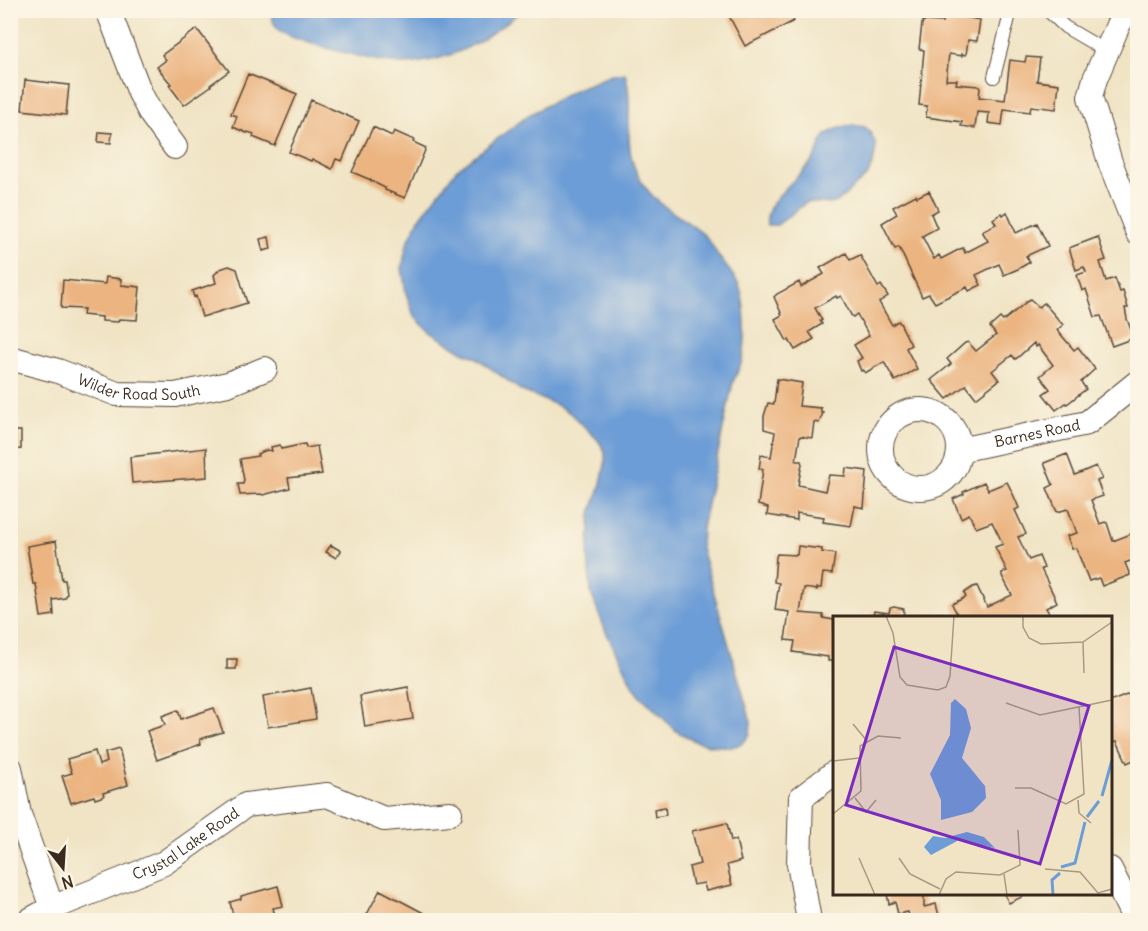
<svg xmlns="http://www.w3.org/2000/svg" width="1148" height="931" font-family="Delius,sans-serif">
	<style>
		.water { fill: #6d9dd6; stroke: #54647a; stroke-width: 1.5 }
		.building { fill: #ebb480 }
		.lines { fill: none; stroke-linecap: round; stroke-linejoin: round }
		.lane-casing { stroke: #564637; stroke-width: 14 }
		.street-casing { stroke: #564637; stroke-width: 26 }
		.lane { stroke: #fff; stroke-width: 12 }
		.street { stroke: #fff; stroke-width: 24 }
		.labels { text-anchor: middle; stroke-width: 6; stroke-linejoin: round; paint-order: stroke }
		.street-label { font-size: 15px; fill: #3b2a1e; stroke: #fcf5e5 }
		.inset-river { fill: none; stroke: #6d9dd6; stroke-width: 3 }
		.inset-road { fill: none; stroke: #a89a82; stroke-width: 1.5 }
		.view { fill: #7b2cbf; fill-opacity: 0.15; stroke: #7b2cbf; stroke-width: 3 }
		.inset-edge { fill: none; stroke: #3b2a1e; stroke-width: 3 }
	</style>
	<rect width="100%" height="100%" fill="#fcf5e5"/>
	<filter id="ink" filterUnits="userSpaceOnUse"><feTurbulence type="fractalNoise" baseFrequency=".0167" numOctaves="2"/><feDisplacementMap in="SourceGraphic" scale="12" xChannelSelector="R" yChannelSelector="G"/><feConvolveMatrix kernelMatrix="1 2 1 2 8 2 1 2 1" color-interpolation-filters="sRGB"/></filter>
	<filter id="wash" filterUnits="userSpaceOnUse"><feTurbulence type="fractalNoise" baseFrequency=".008" numOctaves="4" result="noise"/><feDisplacementMap in="SourceGraphic" scale="24" xChannelSelector="R" yChannelSelector="G"/><feGaussianBlur stdDeviation="1.35" result="paint"/><feColorMatrix in="noise" values="0 0 0 0 0 0 0 0 0 0 0 0 0 0 0 0 0 1.4 0 .05"/><feComposite in="paint" operator="in"/></filter>
	<g filter="url(#wash)">
		<rect width="100%" height="100%" fill="#f0e4c5"/>
		<path class="water" d="M271,11V10L522,11C495,31 474,49 440,58C428,61 411,65 399,64C379,62 294,42 280,31C273,25 272,18 271,11Z
			M625,73C636,109 619,146 641,181C658,208 681,215 703,234C710,240 714,249 719,257C725,265 733,274 738,283C746,298 747,344 742,360C740,368 736,375 733,382L702,528L701,548L751,722L750,734L743,743L732,747L709,745L697,742L676,731L641,696L632,684L606,632L591,593L588,556L591,513L600,488L605,464V451L598,440L570,413L557,405L522,391L475,357L463,352L430,332L414,316L406,293L402,268L407,244L418,221L456,170L529,115L576,89L612,75Z
			M852,125L865,127L870,132L876,145L874,159L868,175L837,202L830,204L807,202L777,225H767C762,201 803,176 815,157C819,150 820,141 825,136C832,129 843,127 852,125Z"/>
		<g id="blocks">
			<path class="building" d="M731,10H788L794,21L745,46L728,14Z
				M944,13L980,20L977,41L968,40L966,55L962,54V56L949,54L946,80H957L956,84L978,86L980,88L979,97L1005,100L1010,60L1025,62L1026,57L1040,58L1037,81L1059,84L1056,109L1031,106L1030,112L1004,109L1002,125L988,123L989,113L977,112L975,128L961,126L962,122L926,117L927,106L919,105L924,50L919,49L922,24L923,21L943,22Z
				M197,29L229,71L210,85L211,86L184,105L169,85L171,84L157,67L166,60L162,55Z
				M248,74L297,94L275,146L253,137L254,134L248,132L247,133L233,127L237,116L231,114Z
				M25,80L69,85L66,115L22,110Z
				M311,100L359,121L342,161L336,159L332,169L312,159L311,161L289,152Z
				M373,127L392,136L394,131L414,140L413,142L426,148L405,198L385,190V188L371,181V180L352,172Z
				M99,132L112,133L111,143L98,142Z
				M929,191L938,210L931,214L937,228L922,236L934,259L939,255L941,259L960,249L963,248L965,253L988,241L982,231L996,224L993,219L1002,213L1003,215L1007,212L1016,233L1037,223L1048,246L1026,256L1030,262L1018,269L1004,275L999,264L976,275L981,285L969,291L967,287L935,303L929,294L922,297L899,247L895,249L882,223L897,214L893,207L916,195L917,197Z
				M269,237L271,249L263,251L260,239Z
				M1098,237L1106,260L1100,262L1106,281L1115,278L1120,292L1123,291L1128,308H1125L1127,319L1134,338L1112,346L1101,316L1095,317L1086,289L1082,291L1077,275L1086,272L1084,267L1076,270L1069,248Z
				M846,253L850,260L860,255L878,287L881,285L888,296L879,302L892,325L898,321L900,323L911,345L906,348L917,369L895,381L884,362L865,373L863,370L861,371L857,361L862,358L854,345L869,336L857,314L853,317L851,315L841,296L837,298L836,296L815,308L822,320L820,321L822,324L809,332L814,339L795,350L789,340L787,341L775,319L782,315L774,297L777,294L799,282L801,287L824,274L820,268Z
				M229,266L237,269L247,303L202,317L196,296L194,297L192,291L216,283L214,275L220,269Z
				M106,277L121,279V285L140,287L137,320L119,319L118,322L102,321V317L83,315L84,309L61,308L63,280L105,284Z
				M1030,299L1039,307L1044,303L1063,325L1057,330L1074,350L1078,347L1095,369L1081,382L1086,389L1067,404L1066,403L1056,410L1043,394L1050,389L1040,376L1053,365L1038,345L1036,347L1034,343L1017,358L1015,359L1012,355L992,371L999,380L976,398L966,385L947,399L931,380L951,364L947,359L965,343L968,342L976,351L996,335L990,327L1000,318L1003,321Z
				M777,379L802,383L799,406L821,408V413H823L819,423L814,422L812,438L800,436L796,461H801L802,464L798,485L825,491L829,475L845,476L846,468L867,471L864,508L855,506L851,526L823,522L824,517L797,513V520L767,515L768,508L758,505L763,469H759L761,455L771,457L775,432L764,429V416L768,403L774,404Z
				M10,431H21V449L11,450H12L13,460L10,461Z
				M305,444L306,448L317,446L322,474L288,478L290,488L263,495L261,494L240,495L238,484H243L244,480L240,459L258,456L257,454L267,450L272,451L271,447L280,445L281,449Z
				M206,448L207,477L132,483L130,457Z
				M1067,454L1075,475L1096,466L1102,479L1097,481L1103,496L1091,500L1100,524L1105,522L1107,523L1113,541L1138,531V558L1125,563L1130,575L1102,586L1099,578L1089,581L1076,548L1072,549L1067,536L1077,533L1068,509L1057,512L1047,488L1053,485L1044,463Z
				M984,482L988,490L1007,482L1013,494L1019,508L1015,510L1026,534L1018,537L1029,560L1039,556L1044,568L1041,569L1057,602L1046,608L1050,615L1044,618H959L952,604L966,597L964,593L973,587L977,586L987,607L1012,595L1002,576V573L1007,571L995,547L1003,544L992,522L976,528L969,514L961,518L953,499L964,494L963,492Z
				M56,541L62,580H65L67,594L65,598L53,600L54,615L41,617L36,584H33L27,546Z
				M331,545L341,551L336,558L326,552Z
				M798,546L822,549V552L835,554L832,574L823,573L821,588H817V590L804,588L800,613L823,615V618L834,620V661H828V657L793,652L795,641L785,640L789,612L775,610L779,583L774,582L776,557L777,554L797,555Z
				M894,607L904,609L903,618H873L874,611L889,613L890,608Z
				M227,659H237L236,669H227Z
				M408,687L413,719L365,727L360,696Z
				M311,688L316,719L268,727L263,697Z
				M1129,694L1138,714V758L1127,763L1117,741L1111,743L1110,742V702Z
				M214,708L223,732L200,739L201,744L157,760L147,731L165,725L162,716L178,710L181,719Z
				M119,749L128,785L103,793L104,796L95,799L94,796L71,803L62,776L72,773L67,759L95,751L99,765L107,762L105,753Z
				M665,807L666,815L655,817L654,809Z
				M727,823L731,841L736,840L741,861L727,865L732,885L706,891L704,883L693,885L689,867L700,864L692,831Z
				M278,886L283,906L273,908L276,920H234L230,902L241,899V896Z
				M380,890L437,920H364Z
				M887,894H924V907L936,904L940,920H910L908,912L898,914L895,902L889,904Z
				M1004,894H1028L1009,903Z"/>
		</g>
	</g>
	<g filter="url(#ink)">
		<use href="#blocks" fill-opacity="0" stroke="#564637" stroke-width="1.5"/>
		<g class="lines">
			<g class="lane-casing">
				<path id="lane" d="M1047,10L1065,27L1106,51
					M994,77L1011,10"/>
			</g>
			<g class="street-casing">
				<g id="street">
					<path d="M108,10L140,93L151,114L175,147"/>
					<path d="M1128,10L1118,25L1095,79L1090,97L1110,162L1138,233"/>
					<path id="s1" d="M10,358L58,371L117,394L175,395L228,384L265,369"/>
					<circle cx="920" cy="449" r="39"/>
					<path id="s2" d="M959,450L1087,423L1138,382"/>
					<path d="M10,768L19,814L52,908"/>
					<path d="M1110,869L1135,920"/>
					<path id="s3" d="M30,920L52,908L164,863L246,805L327,795L384,819L450,813"/>
					<path d="M809,920L799,864L801,798L834,773"/>
				</g>
			</g>
			<use href="#lane" class="lane"/>
			<use href="#street" class="street"/>
		</g>
	</g>
	<g class="labels">
		<g class="street-label">
			<text dy="5" stroke="none"><textPath href="#s1" startOffset="134">Wilder Road South</textPath></text>
			<text dy="5" stroke="none"><textPath href="#s2" startOffset="80">Barnes Road</textPath></text>
			<text dy="5" stroke="none"><textPath href="#s3" startOffset="174">Crystal Lake Road</textPath></text>
		</g>
	</g>
	<g transform="translate(833 616)">
		<rect width="279" height="279" fill="#f0e4c5"/>
		<path d="M122,83L133,93L138,112L129,142L152,170L153,182L139,196L108,204V184L97,158L117,119L118,87ZM134,216L151,221L162,232L126,224L98,239L91,231L100,220L112,222Z" fill="#6d9dd6"/>
		<path class="inset-river" d="M269,180L279,144M254,201L266,185M228,251L242,247L252,206M220,279L219,264L227,257"/>
		<path class="inset-road" d="M53,0L60,17L67,61L74,69L105,74L113,71L117,60L121,0M190,0V11L196,22L208,28L250,26L279,6M250,26L251,57M173,87L207,99L279,84M20,108L34,125M0,145L26,142M182,172H198L233,188L251,178L246,91M22,182L33,196L43,184M245,184L246,197L258,207M0,198L28,175L27,130L45,120L68,122M26,242L42,279M66,242L77,258L107,273M212,253L247,256L265,277L279,273M171,258L174,279M106,279L113,263L123,256L167,259L187,249L185,214"/>
		<path class="view" d="M61,31L256,90L207,248L13,189Z"/>
		<rect width="279" height="279" class="inset-edge"/>
	</g>
	<rect width="1148" height="931" fill="none" stroke="#fcf5e5" stroke-width="36"/>
	<g transform="translate(63 868) rotate(163)" stroke="#fcf5e5" stroke-width="4.5" paint-order="stroke">
	<path d="M0-4.5L10 22L0 15L-10 22Z" fill="#3b2a1e"/>
	<text y="-9" font-size="16" font-weight="bold" text-anchor="middle" fill="#3b2a1e">N</text>
	</g>
</svg>
